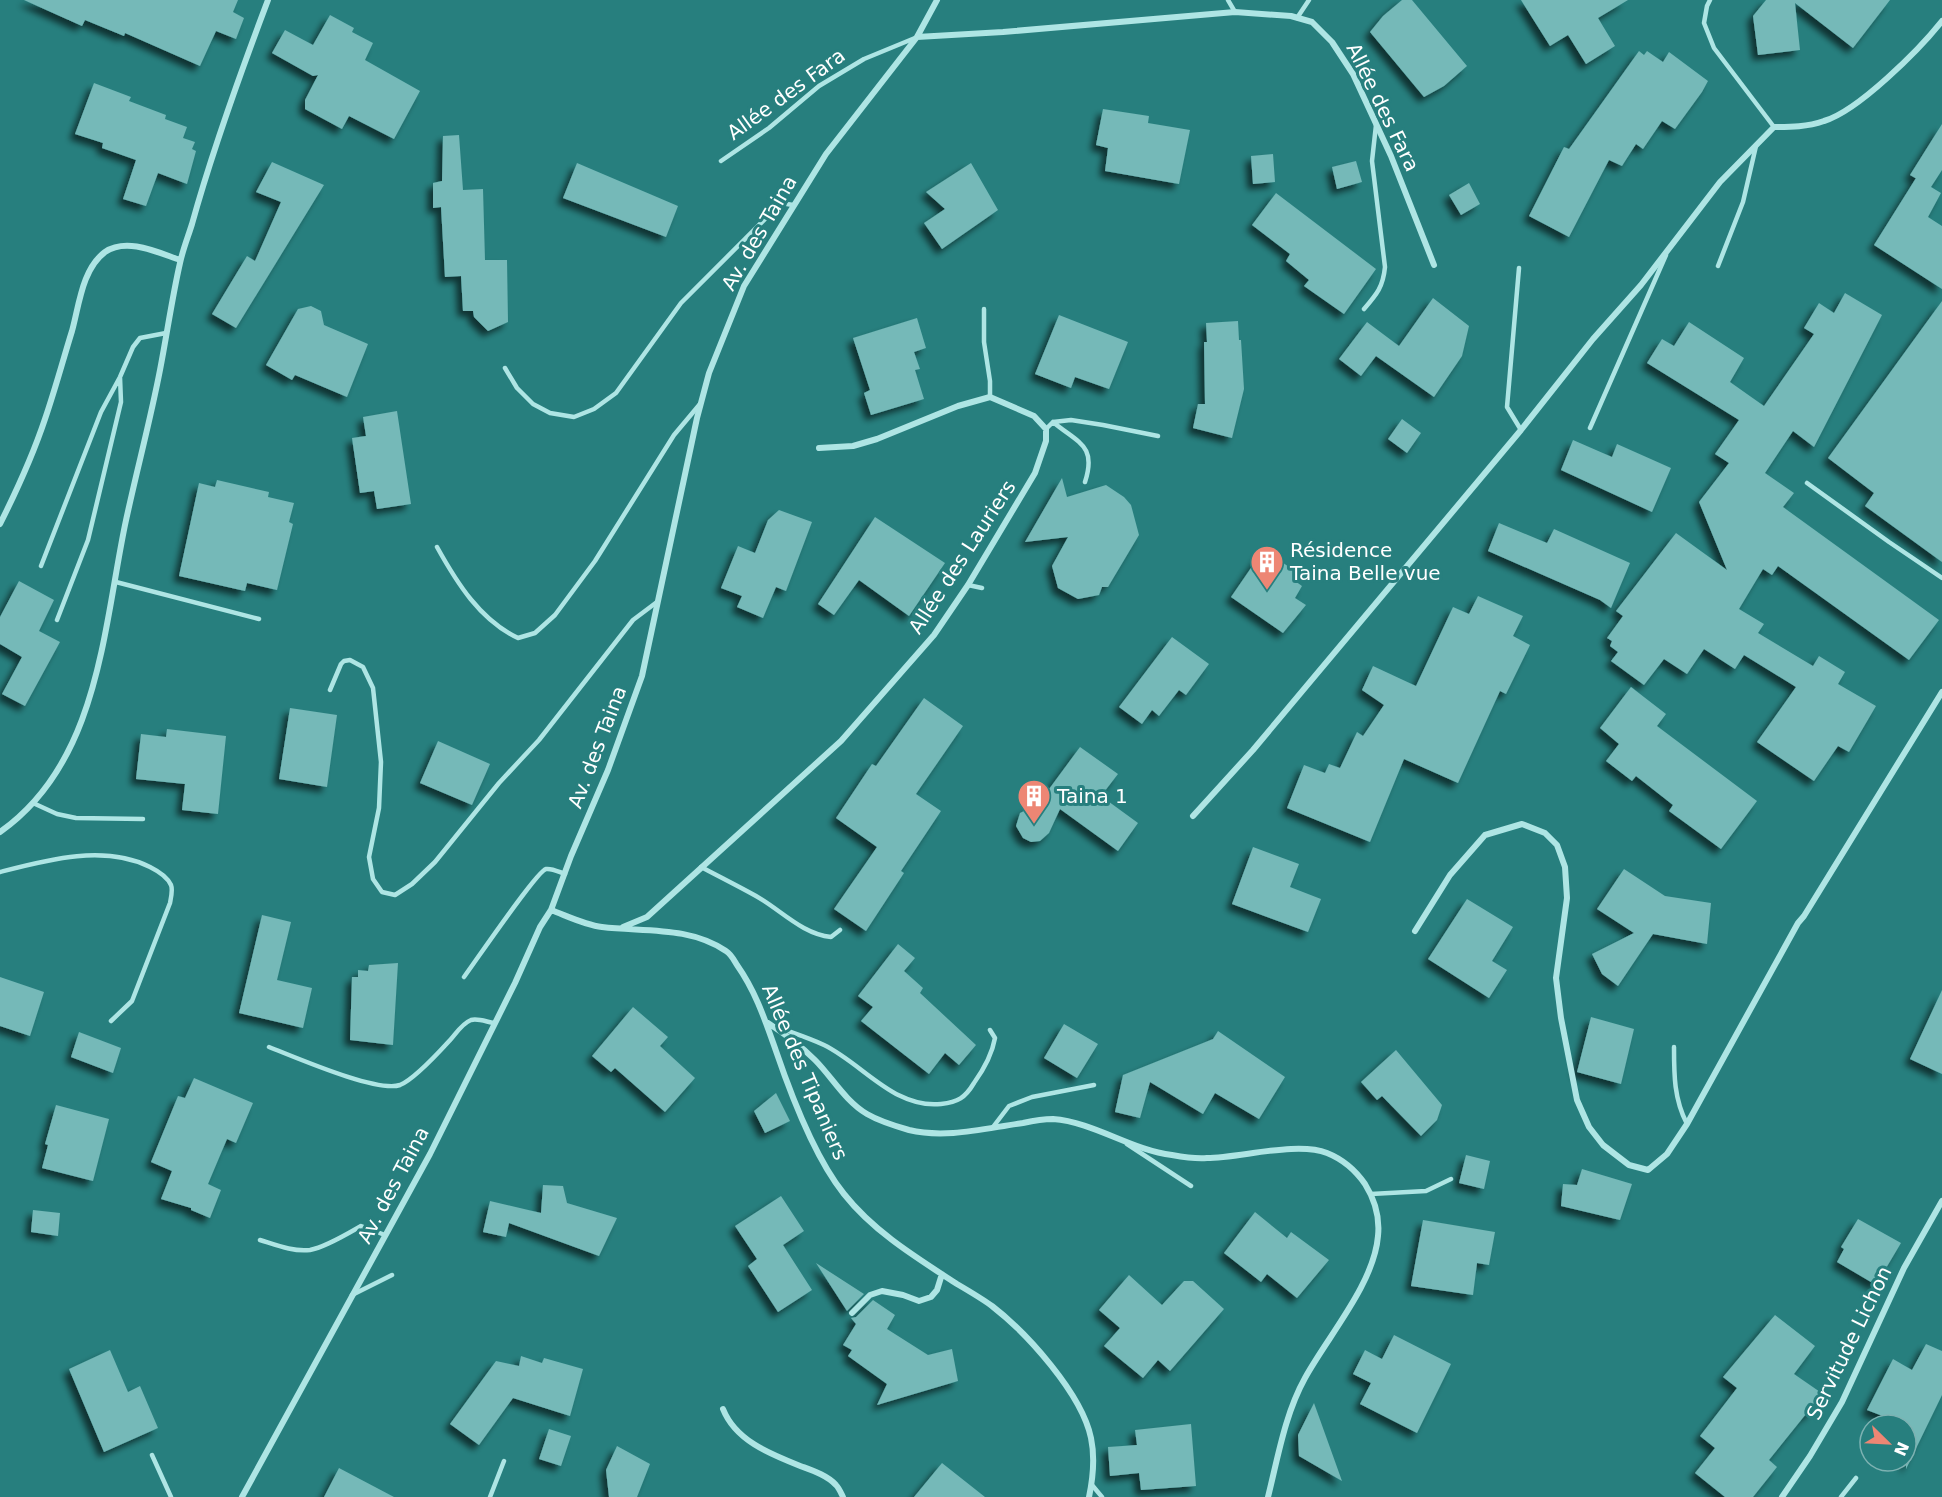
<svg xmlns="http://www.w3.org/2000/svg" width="1942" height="1497" font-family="'DejaVu Sans',sans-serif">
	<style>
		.building { fill: #74b9b8; filter: url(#shadow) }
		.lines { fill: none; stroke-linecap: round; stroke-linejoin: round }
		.lane { stroke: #aee5e4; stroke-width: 4.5 }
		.street { stroke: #aee5e4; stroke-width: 6 }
		.labels { text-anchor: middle; stroke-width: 6; stroke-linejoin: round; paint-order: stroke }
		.street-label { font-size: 20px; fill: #fff; stroke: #277f7e }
		.poi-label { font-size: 20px; fill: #fff; stroke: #277f7e; text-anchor: start }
	</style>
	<defs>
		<filter id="shadow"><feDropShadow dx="-5.5" dy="5.5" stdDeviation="3" flood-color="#0009"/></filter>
	</defs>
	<rect width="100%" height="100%" fill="#277f7e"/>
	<path class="building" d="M24,0H238L233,12L244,18L236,39L216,31L200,66L125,33L124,36L85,20L82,26Z
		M1402,0H1412L1467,66L1444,86L1424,97L1370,32L1383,16Z
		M1521,0H1628L1598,18L1615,46L1586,64L1568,35L1550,46Z
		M1766,0H1890L1853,48L1795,3L1800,50L1758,55L1753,16Z
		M330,15L354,28L352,32L373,43L365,60L420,91L394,139L349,116L342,129L305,109V100L318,75L313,76L272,53L285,30L313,45Z
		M1639,51L1644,55L1647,51L1663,62L1669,52L1708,81L1702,92L1675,129L1662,121L1643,149L1636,144L1622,166L1609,160L1569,237L1529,216L1564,147L1569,149Z
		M94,83L131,97L129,101L166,115L165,119L187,127L183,138L195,142L192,149L196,151L187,184L158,173L146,206L123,199L136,160L102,148L103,143L75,134Z
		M1103,109L1149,116L1148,123L1190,130L1179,184L1105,171L1108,148L1096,145Z
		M1942,124V170L1931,187L1910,175Z
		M459,135L463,190L483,189L485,260H507L508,322L488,331L474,317L473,311H463L461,276L445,277L441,207L433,208V183L442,181L443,136Z
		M1273,154L1275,182L1253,184L1251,156Z
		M1356,161L1362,182L1337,189L1332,167Z
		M272,162L324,185L236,328L212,314L247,256L255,261L281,202L256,192Z
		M577,163L678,206L666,237L563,198Z
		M971,163L998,210L942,249L924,223L945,209L926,192Z
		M1916,178L1941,193L1928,217L1942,226V289L1874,245Z
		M1469,183L1480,204L1461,215L1449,195Z
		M1276,193L1376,269L1344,314L1304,286L1309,280L1286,261L1290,254L1252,225Z
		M1845,293L1882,315L1814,447L1793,431L1765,473L1794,493L1783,507L1939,620L1909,660L1778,566L1772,575L1763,569L1739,609L1764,624L1758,633L1813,666L1819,656L1845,672L1838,684L1876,706L1849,752L1838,746L1814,781L1757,742L1796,687L1744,655L1735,669L1704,649L1687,674L1664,659L1644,685L1611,661L1618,652L1610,646L1612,641L1607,638L1623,616L1616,611L1676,533L1727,570L1699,502L1729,463L1715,454L1739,420L1647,363L1662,339L1674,346L1689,322L1744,358L1730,382L1764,406L1814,334L1804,328L1819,303L1834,313Z
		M1433,298L1469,326L1462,356L1434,397L1376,356L1361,376L1339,359L1367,322L1399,346Z
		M1942,301V562L1865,506L1874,493L1828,458Z
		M311,306L321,311L324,325L368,344L347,397L295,375L292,380L266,365L298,309Z
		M1059,315L1128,342L1109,389L1075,377L1071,388L1035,374Z
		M917,318L926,348L914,352L920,369L915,370L924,399L871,415L864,393L870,390L853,338Z
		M1238,321L1239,340H1241L1244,389L1232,438L1193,428L1198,404H1205L1204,342H1207L1206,323Z
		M397,411L411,504L377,509L374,491L360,493L352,438L366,436L363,417Z
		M1402,419L1421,433L1407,453L1388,439Z
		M1573,440L1612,457L1617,444L1671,468L1652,512L1561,470Z
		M1062,478L1067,497L1106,485L1124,497L1131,505L1139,535L1108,587H1102L1099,595L1078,599L1058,588L1052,566L1068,537L1025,542Z
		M217,480L269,492L268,497L294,503L289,522L293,524L277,590L247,583L245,591L179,576L199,483L215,487Z
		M779,510L812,522L786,591L776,587L763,618L737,607L742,596L721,588L738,546L755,553L768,520Z
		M875,517L945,563L909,616L859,580L834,615L818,604Z
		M1499,523L1547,543L1554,529L1630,563L1611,608L1600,600L1488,551Z
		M1264,549L1300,575L1295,581L1302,586L1295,598L1306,605L1283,633L1231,597Z
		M19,581L54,600L39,631L60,642L25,706L2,694L22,657L0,644V617Z
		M1478,596L1523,616L1513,636L1530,645L1506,694L1500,691L1458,783L1404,759L1370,842L1287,808L1304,765L1325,773L1329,764L1340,768L1357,732L1363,736L1384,705L1362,690L1373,666L1416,686L1453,607L1469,614Z
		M1172,637L1209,664L1186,695L1179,690L1159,716L1152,710L1142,724L1119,707Z
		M1631,687L1666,714L1657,726L1757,801L1721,849L1669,811L1673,805L1636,776L1632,781L1606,761L1619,744L1600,728Z
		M924,698L963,726L916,794L941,811L901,871L904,873L866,931L834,909L877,847L836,818L872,764L876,766Z
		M290,708L337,715L327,787L279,779Z
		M167,729L226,736L218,814L182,810L185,784L136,779L141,734L166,737Z
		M438,741L490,764L472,805L420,783Z
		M1080,747L1118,774L1101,796L1138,823L1118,851L1060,809L1049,833L1040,841L1031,842L1023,838L1016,826L1020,813L1038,804Z
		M1253,847L1299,864L1290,887L1321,899L1308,932L1232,904Z
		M1624,869L1665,896L1711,903L1707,944L1653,934L1618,986L1602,974L1592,954L1634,933L1597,909Z
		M1467,899L1513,927L1492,961L1507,970L1489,998L1428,959Z
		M262,915L291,922L277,980L312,988L303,1028L239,1013Z
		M898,944L915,958L904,971L923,988L920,993L976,1045L959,1065L945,1053L929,1074L861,1021L873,1007L858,996Z
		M398,963L393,1045L350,1040L352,977H358V970L368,971L369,965Z
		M0,977L44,992L30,1036L0,1026Z
		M1942,990V1074L1910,1059Z
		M633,1007L668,1037L660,1046L695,1078L665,1112L615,1068L611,1072L592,1056Z
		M1591,1017L1634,1029L1621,1084L1577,1072Z
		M1064,1024L1098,1044L1077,1078L1044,1058Z
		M1218,1031L1285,1077L1259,1119L1215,1093L1203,1114L1150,1082L1140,1118L1115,1112L1123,1075L1213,1039Z
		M79,1032L121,1048L113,1073L71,1057Z
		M1396,1050L1442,1105L1437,1120L1421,1136L1382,1096L1377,1100L1361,1082Z
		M194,1078L253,1103L236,1143L227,1139L208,1184L221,1190L210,1218L191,1210V1208L161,1199L172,1171L151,1162L178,1096L185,1098Z
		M776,1093L790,1121L765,1133L754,1111Z
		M56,1105L109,1119L93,1181L42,1168L48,1145L45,1144Z
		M1466,1155L1490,1161L1484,1189L1459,1183Z
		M1582,1169L1632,1184L1620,1220L1561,1206L1563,1184L1577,1185Z
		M543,1185L563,1186L567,1203L617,1218L599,1256L509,1223L506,1237L483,1232L490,1201L541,1213Z
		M781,1196L804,1231L783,1245L812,1290L778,1312L748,1266L757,1259L735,1226Z
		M33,1210L60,1213L58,1236L31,1232Z
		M1255,1212L1287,1238L1291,1232L1329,1260L1297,1298L1267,1274L1261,1282L1224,1253Z
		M1858,1219L1901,1243L1876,1285L1837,1262L1844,1249L1841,1247Z
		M1423,1220L1495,1232L1489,1265L1477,1263L1473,1295L1411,1286Z
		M816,1263L864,1294L847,1311Z
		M1129,1275L1162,1305L1184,1281H1193L1224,1309L1170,1371L1158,1360L1143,1378L1104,1346L1120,1328L1099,1310Z
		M873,1300L895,1315L887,1329L928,1355L952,1349L958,1381L877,1405L887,1384L848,1356L852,1350L843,1345L856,1324L851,1318L856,1317Z
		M1775,1315L1815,1346L1794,1374L1823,1394L1808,1416L1806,1414L1769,1460L1777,1467L1753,1497H1725L1695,1473L1715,1448L1700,1436L1737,1388L1723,1377Z
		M1394,1335L1451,1364L1417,1433L1360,1404L1371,1383L1353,1374L1365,1350L1382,1359Z
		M1926,1344L1942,1351V1395L1906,1469V1425L1867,1410L1893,1359L1912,1370Z
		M110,1350L128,1392L140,1386L158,1428L104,1452L69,1369Z
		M521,1356L542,1363L544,1358L583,1369L570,1416L513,1398L479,1445L450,1424L496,1361L519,1366Z
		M1314,1403L1342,1481L1299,1456L1298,1435Z
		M1191,1424L1196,1486L1141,1490L1139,1473L1110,1476L1108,1447L1137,1445L1135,1430Z
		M549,1429L571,1436L561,1466L539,1459Z
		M617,1446L650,1464L637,1497H609L606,1470Z
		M942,1463L985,1497H914Z
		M339,1468L394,1497H324Z"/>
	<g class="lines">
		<path class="lane" d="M1228,0L1235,12
			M1710,0L1707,6L1704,23L1714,48L1774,127
			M1297,18L1309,0
			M721,161L769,128L819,86L864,59L915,38
			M1718,266L1743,202L1756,146
			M1519,268L1507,407L1521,430
			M984,309V342L990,381V397
			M1364,309C1377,294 1383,287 1385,267L1372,161L1376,125
			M505,368L517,388L533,404L550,413L574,417L594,409L616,393L681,303L781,203L793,205
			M1053,422C1078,443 1097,445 1085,482
			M1590,428L1666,255
			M1046,429L1053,422L1071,420L1103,425L1158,436
			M1807,483L1889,542L1942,578
			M437,547C457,583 480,620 518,638L535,633L555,615L595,561L674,435L700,404
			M41,566L101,412L120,377L133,347L140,338L166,333
			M116,582L259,619
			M968,585L982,588
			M57,620L88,540L121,402L120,377
			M330,690L341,664L344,661L350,660L363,667L373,688L381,762L379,808L369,857L373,879L382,892L395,895L412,884L435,862L499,783L539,740L633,620L657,602
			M33,803L57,814L76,818L143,819
			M701,867C720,877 738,886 756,896C781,910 802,934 831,937L840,930
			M0,872C46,860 104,844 150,867C158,871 167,876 171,885C173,890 171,898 170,903L132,1001L111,1021
			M464,977C475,962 537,871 546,869C552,868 559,872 565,874
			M777,1027C793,1033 809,1038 824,1045C863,1064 894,1109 941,1104C958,1102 965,1098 974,1083C984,1069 992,1055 995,1038L990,1030
			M269,1047C295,1057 377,1093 400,1085C415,1079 440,1051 451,1039C457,1032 463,1023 471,1020C478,1018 487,1022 494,1023
			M1674,1047C1674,1075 1674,1099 1687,1124
			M993,1127L1009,1106L1032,1097L1094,1085
			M1127,1144L1191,1186
			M1371,1194L1426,1191L1451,1179
			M260,1240C276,1245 293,1252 310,1250C326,1247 347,1234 361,1226L385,1235
			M352,1295L392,1275
			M152,1455L171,1497
			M1092,1485L1102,1497
			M490,1497L504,1461
			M1841,1497L1856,1478"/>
		<path class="street" d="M917,37L1003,32L1235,12L1291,16L1312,22L1332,42L1353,74L1391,156L1434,265
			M0,524C17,490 33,455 45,419C55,390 63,360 72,331C79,306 82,269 105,252C127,237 159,253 180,260
			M1193,816L1253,750L1521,430L1593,339L1641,285L1720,182L1774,127C1791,127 1807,127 1824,121C1858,111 1919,50 1942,21
			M0,832C98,763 103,632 125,525C136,473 150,422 160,370C167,334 172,298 180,263C183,249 188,237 192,224C213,148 240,74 268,0
			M551,910C567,916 585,925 602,927C644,932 689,926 726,951C731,954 734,960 737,965C756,992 765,1020 776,1051C791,1095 815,1158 844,1194C874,1232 917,1258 957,1284C969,1291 981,1298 992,1306C1027,1333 1082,1394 1091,1438C1095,1457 1093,1478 1089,1497
			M623,927L647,917L841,741L934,635L968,585L1035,473L1046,441V429L1034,416L990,397L958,406L877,439L853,446L819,448
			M1415,931L1450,875L1485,835L1522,824L1545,833L1557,845L1565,867L1567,898L1556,978L1561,1018L1577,1100L1589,1127L1603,1145L1629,1165L1648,1170L1667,1154L1687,1124L1798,923L1804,916L1942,692
			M768,1023C785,1034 800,1045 815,1060C832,1077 845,1101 867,1114C879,1121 895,1126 909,1130C946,1139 986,1128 1023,1123C1032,1121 1043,1119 1053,1119C1094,1122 1131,1150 1172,1155C1183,1157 1196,1159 1207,1158C1240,1158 1297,1141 1327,1153C1342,1159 1356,1171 1365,1184C1375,1200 1380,1217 1378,1236C1374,1284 1328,1336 1305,1378C1285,1414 1278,1457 1268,1497
			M852,1313L870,1295L882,1291L903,1295L919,1301L931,1297L937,1290L942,1274
			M723,1409C736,1442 773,1455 803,1467C814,1471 828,1476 836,1485C839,1488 841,1493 843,1497
			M242,1497L430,1154L515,983L540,927L551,910L571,856L608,770L642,676L697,418L709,373L744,286L826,154L917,37L937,0
			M1782,1497L1810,1456L1842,1402L1904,1268L1942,1201"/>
	</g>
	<defs>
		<g id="building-pin" transform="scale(1.725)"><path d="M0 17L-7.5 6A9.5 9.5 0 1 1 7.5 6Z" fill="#ed8674" stroke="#277f7e"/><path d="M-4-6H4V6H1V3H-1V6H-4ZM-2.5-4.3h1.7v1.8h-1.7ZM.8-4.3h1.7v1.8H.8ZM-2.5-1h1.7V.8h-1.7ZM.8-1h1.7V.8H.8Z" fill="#fff"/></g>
	</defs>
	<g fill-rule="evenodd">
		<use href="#building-pin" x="1267" y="562"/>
		<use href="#building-pin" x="1034" y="796"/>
	</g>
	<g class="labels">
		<g class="street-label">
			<text transform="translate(786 94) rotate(-36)" y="7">Allée des Fara</text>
			<text transform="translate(1383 107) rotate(64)" y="7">Allée des Fara</text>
			<text transform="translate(759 233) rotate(-60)" y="7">Av. des Taina</text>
			<text transform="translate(962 557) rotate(-57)" y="7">Allée des Lauriers</text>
			<text transform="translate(597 747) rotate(-69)" y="7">Av. des Taina</text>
			<text transform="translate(805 1072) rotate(67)" y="7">Allée des Tipaniers</text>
			<text transform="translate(393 1185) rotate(-62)" y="7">Av. des Taina</text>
			<text transform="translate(1849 1343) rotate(-64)" y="7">Servitude Lichon</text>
		</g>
		<g class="poi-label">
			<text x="1290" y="557">Résidence<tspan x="1290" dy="23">Taina Belle vue</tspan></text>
			<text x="1057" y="803">Taina 1</text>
		</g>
	</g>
	<g transform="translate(1888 1443) rotate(114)"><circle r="28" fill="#277f7e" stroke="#7db2b2" stroke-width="1.5"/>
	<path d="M0-4.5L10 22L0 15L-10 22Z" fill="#ed8674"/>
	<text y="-9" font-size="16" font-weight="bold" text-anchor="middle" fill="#ffffff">N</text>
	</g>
</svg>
